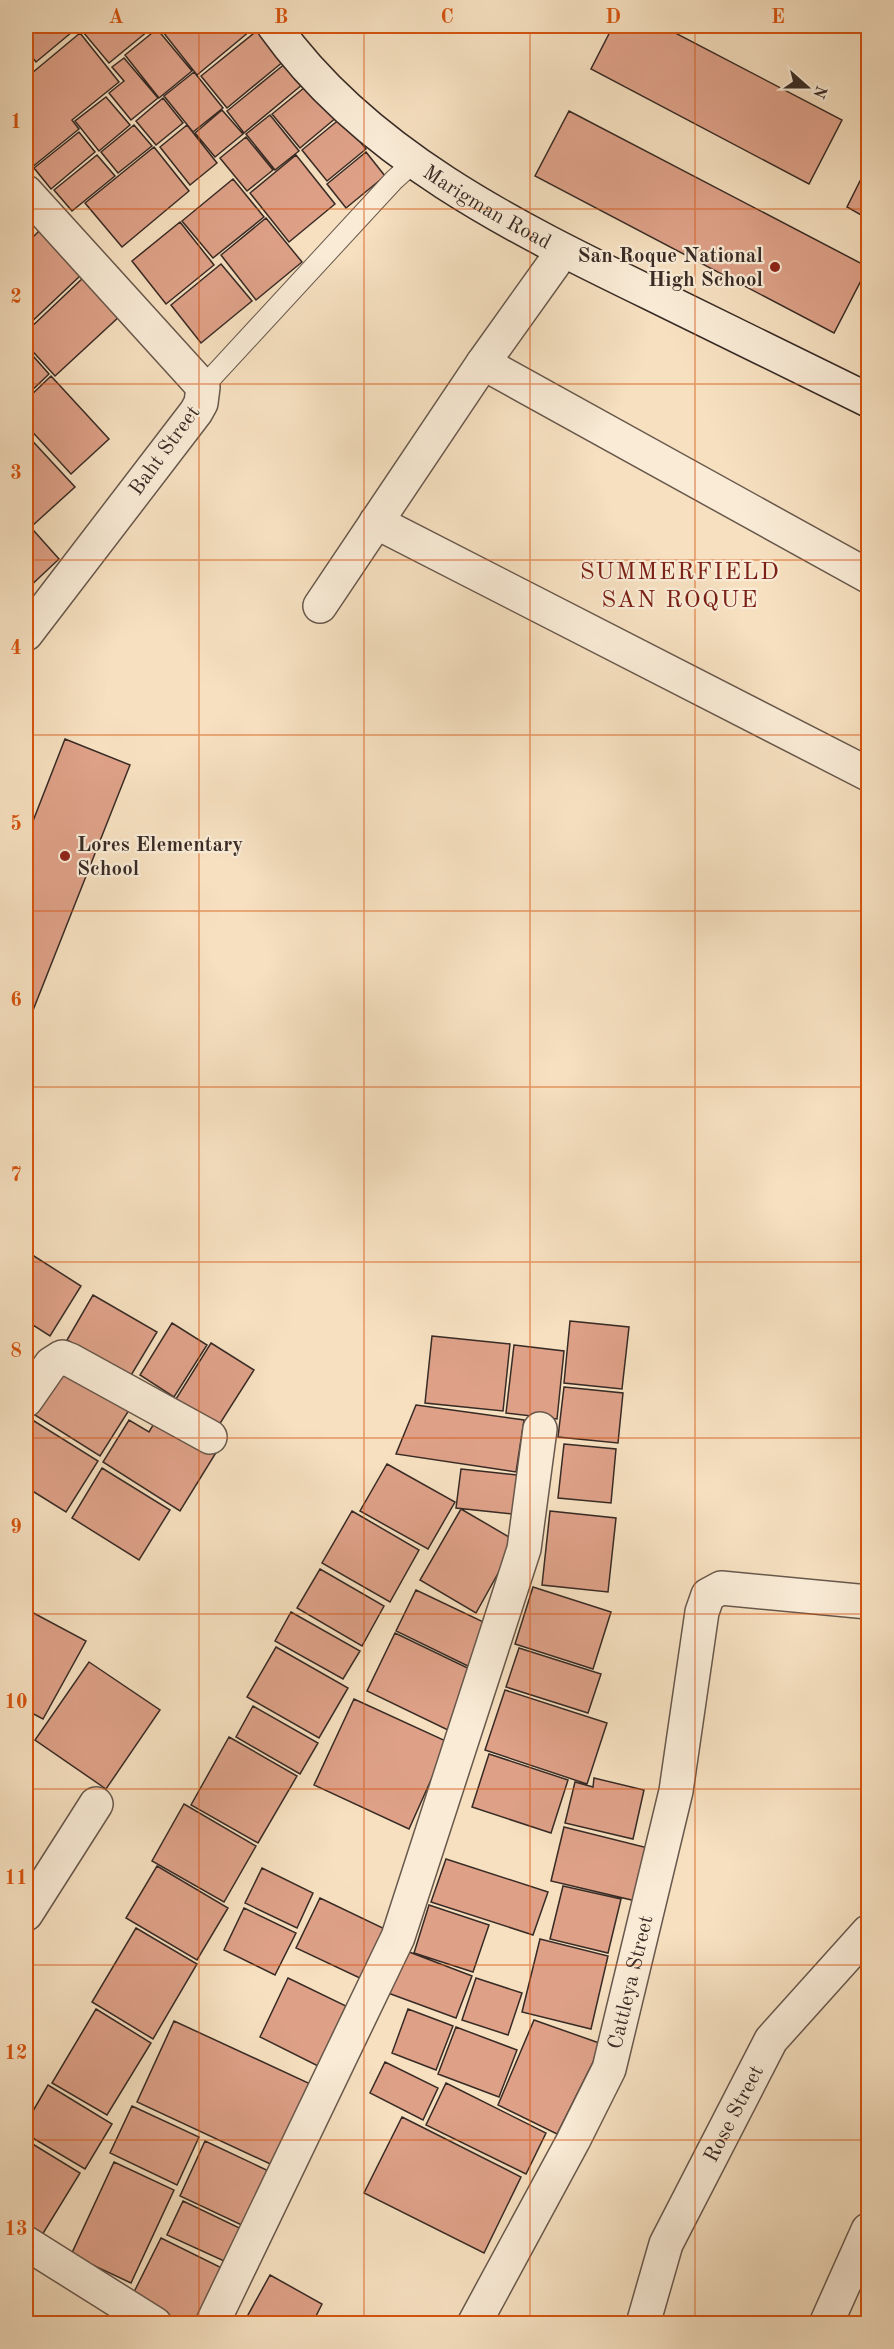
<svg xmlns="http://www.w3.org/2000/svg" width="894" height="2349" font-family="'Old Standard TT',serif">
	<style>
		.building { fill: #dea188; stroke: #382b25; stroke-width: 1.5 }
		.lines { fill: none; stroke-linecap: round; stroke-linejoin: round }
		.lane-casing { stroke: #68584c; stroke-width: 22 }
		.street-casing { stroke: #68584c; stroke-width: 36 }
		.secondary-casing { stroke: #382b25; stroke-width: 36 }
		.lane { stroke: #f9ebd6; stroke-width: 20 }
		.street { stroke: #f9ebd6; stroke-width: 33 }
		.secondary { stroke: #f9ebd6; stroke-width: 33 }
		.grid { fill: none; stroke: #d6540e; stroke-width: 1.5; stroke-opacity: 0.55 }
		.poi-dot { fill: #8f2418; stroke: #f9ebd6; stroke-width: 2 }
		.labels { text-anchor: middle; stroke-width: 4.5; stroke-linejoin: round; paint-order: stroke }
		.street-label { font-size: 21px; fill: #382b25; stroke: #f9ebd6 }
		.poi-label { font-size: 21px; font-weight: bold; fill: #382b25; stroke: #f9ebd6; text-anchor: end }
		.quarter-label { font-size: 24px; letter-spacing: 1.5px; fill: #7a1f14; stroke: #f9ebd6 }
		.neatline { fill: none; stroke: #d6540e; stroke-width: 2 }
		.grid-label { font-size: 20px; text-anchor: middle; font-weight: bold; fill: #d6540e }
	</style>
	<rect width="100%" height="100%" fill="#f6e0c0"/>
	<filter id="stains"><feTurbulence type="fractalNoise" baseFrequency=".00333" numOctaves="4"/><feColorMatrix values="0 0 0 0 .2 0 0 0 0 .09 0 0 0 0 .02 0 0 0 .5 -.17"/></filter>
	<radialGradient id="worn" r=".72"><stop offset=".6" stop-color="#630" stop-opacity="0"/><stop offset="1" stop-color="#630" stop-opacity=".3"/></radialGradient>
	<path class="building" d="M26,26H77L78,27L36,62L26,49Z
		M92,26H143L148,31L109,63L83,32Z
		M161,26H256L197,75L159,27Z
		M613,26H662L842,120L809,184L591,69Z
		M157,29L192,71L159,98L125,55Z
		M259,29L284,61L227,108L201,76Z
		M80,33L119,82L72,120L79,129L31,168L26,161V78Z
		M124,58L158,98L131,120L109,93L124,81L112,67Z
		M286,63L303,84L244,133L227,111Z
		M194,72L223,108L193,132L164,96Z
		M310,83L337,117L300,148L272,114Z
		M106,97L130,125L99,151L75,121Z
		M163,98L183,123L156,145L136,121Z
		M222,110L243,134L215,157L195,133Z
		M569,111L868,267L834,333L535,176Z
		M270,115L299,151L275,170L246,134Z
		M341,118L366,149L327,181L302,150Z
		M134,125L152,146L118,173L101,152Z
		M187,125L217,163L190,185L160,147Z
		M79,132L95,152L51,189L34,168Z
		M246,137L273,170L247,191L220,158Z
		M154,147L189,191L122,247L85,203Z
		M366,152L385,176L346,208L327,184Z
		M97,155L115,176L72,211L54,190Z
		M296,155L335,204L289,242L250,193Z
		M868,165V219L847,207Z
		M233,179L264,217L213,258L182,221Z
		M266,218L302,262L256,300L221,255Z
		M180,222L214,265L166,304L132,261Z
		M40,230L81,275L26,327V244Z
		M221,264L252,301L201,343L171,305Z
		M85,276L121,315L55,376L26,344V332Z
		M26,348L49,374L26,396Z
		M51,376L109,439L71,474L26,425V400Z
		M26,434L75,487L32,526L26,519Z
		M26,522L59,559L26,590Z
		M65,739L130,765L26,1028V839Z
		M26,1251L81,1286L50,1336L33,1325L26,1336Z
		M93,1295L157,1332L130,1377L67,1340Z
		M570,1321L629,1327L622,1389L564,1383Z
		M172,1323L207,1345L174,1397L140,1375Z
		M432,1336L510,1344L503,1411L425,1403Z
		M211,1343L254,1370L219,1425L176,1399Z
		M514,1345L564,1351L557,1419L506,1413Z
		M57,1361L131,1407L100,1456L27,1410Z
		M564,1387L623,1393L618,1443L558,1437Z
		M416,1405L524,1420L516,1472L396,1454Z
		M159,1415L217,1451L180,1511L103,1462L129,1420L149,1432Z
		M26,1416L98,1461L66,1512L26,1487Z
		M564,1444L616,1449L611,1503L558,1498Z
		M387,1464L455,1502L428,1549L360,1511Z
		M102,1468L170,1510L139,1560L72,1518Z
		M461,1469L526,1476L521,1515L456,1508Z
		M461,1509L516,1541L476,1613L420,1580Z
		M352,1511L419,1550L390,1602L322,1563Z
		M550,1511L616,1518L608,1592L542,1585Z
		M320,1569L384,1606L362,1646L297,1608Z
		M533,1587L611,1612L593,1669L515,1644Z
		M416,1590L494,1627L474,1669L396,1631Z
		M26,1609L86,1641L43,1719L26,1710Z
		M291,1612L360,1651L343,1679L275,1641Z
		M395,1633L478,1673L450,1731L367,1691Z
		M276,1647L348,1688L319,1738L247,1697Z
		M519,1648L601,1674L588,1713L506,1687Z
		M89,1662L160,1710L106,1789L35,1740Z
		M505,1690L607,1723L587,1784L485,1750Z
		M354,1699L448,1742L409,1829L314,1785Z
		M253,1706L318,1743L300,1774L236,1737Z
		M229,1737L297,1776L258,1843L191,1805Z
		M489,1754L568,1780L551,1833L472,1807Z
		M594,1778L644,1790L633,1839L565,1823L575,1782L593,1787Z
		M184,1804L256,1846L224,1902L152,1861Z
		M564,1827L648,1848L636,1901L551,1881Z
		M446,1859L548,1892L533,1935L431,1902Z
		M157,1866L228,1908L197,1960L126,1918Z
		M262,1868L313,1893L297,1928L245,1903Z
		M563,1886L621,1899L608,1953L550,1939Z
		M320,1898L387,1930L364,1980L296,1948Z
		M429,1905L489,1925L473,1972L414,1953Z
		M244,1908L296,1933L275,1975L224,1950Z
		M136,1928L197,1964L153,2039L92,2002Z
		M540,1939L608,1956L591,2029L522,2012Z
		M404,1950L472,1976L456,2018L388,1993Z
		M288,1978L346,2006L318,2066L260,2037Z
		M476,1978L522,1993L508,2035L462,2020Z
		M96,2009L151,2043L107,2115L52,2083Z
		M408,2009L453,2026L436,2070L392,2053Z
		M534,2020L602,2044L557,2134L498,2105Z
		M174,2021L317,2087L279,2168L137,2102Z
		M456,2027L517,2050L499,2097L438,2074Z
		M385,2062L438,2088L423,2120L370,2093Z
		M446,2083L546,2133L526,2174L426,2125Z
		M48,2085L112,2124L85,2169L26,2134V2123Z
		M132,2106L199,2137L177,2185L110,2153Z
		M402,2117L521,2177L484,2253L364,2193Z
		M26,2140L80,2173L39,2240L26,2231Z
		M205,2141L273,2173L248,2228L180,2196Z
		M114,2162L174,2190L131,2283L71,2255Z
		M183,2201L250,2233L235,2266L167,2235Z
		M161,2238L234,2274L209,2324H172L129,2302Z
		M270,2275L322,2304L312,2324H243Z"/>
	<g class="lines">
		<g class="lane-casing">
			<path id="lane" d="M203,387L394,180L414,162"/>
		</g>
		<g class="street-casing">
			<g id="street">
				<path d="M26,192L203,387L201,403L196,412L26,634"/>
				<path d="M483,363L868,576"/>
				<path d="M376,522L868,774"/>
				<path d="M320,606L483,363L563,251"/>
				<path d="M26,1400L51,1364L62,1357L70,1360L210,1437"/>
				<path d="M26,1914L96,1804"/>
				<path d="M26,2243L155,2324"/>
				<path d="M212,2324L398,1937L524,1549L540,1429"/>
				<path id="s1" d="M474,2324L573,2141L609,2069L676,1791L702,1612L708,1595L721,1588L868,1602"/>
				<path id="s2" d="M643,2324L666,2244L771,2040L868,1932"/>
				<path d="M826,2324L868,2230"/>
			</g>
		</g>
		<g class="secondary-casing">
			<g id="secondary">
				<path id="s3" d="M274,26C365,154 514,227 652,294C724,329 796,365 868,400"/>
			</g>
		</g>
		<use href="#lane" class="lane"/>
		<use href="#street" class="street"/>
		<use href="#secondary" class="secondary"/>
	</g>
	<path class="grid" d="M199,26V2324M364,26V2324M530,26V2324M695,26V2324M26,209H868M26,384H868M26,560H868M26,735H868M26,911H868M26,1087H868M26,1262H868M26,1438H868M26,1614H868M26,1789H868M26,1965H868M26,2140H868"/>
	<g class="poi-dot">
		<circle cx="775" cy="267" r="6"/>
		<circle cx="65" cy="856" r="6"/>
	</g>
	<g class="labels">
		<g class="street-label">
			<text dy="7" stroke="none"><textPath href="#s3" startOffset="282">Marigman Road</textPath></text>
			<text transform="translate(164 450) rotate(-54)" y="7">Baht Street</text>
			<text dy="7" stroke="none"><textPath href="#s1" startOffset="378">Cattleya Street</textPath></text>
			<text dy="7" stroke="none"><textPath href="#s2" startOffset="230">Rose Street</textPath></text>
		</g>
		<g class="poi-label">
			<text x="763" y="262">San Roque National<tspan x="763" dy="24">High School</tspan></text>
			<text x="77" y="851" text-anchor="start">Lores Elementary<tspan x="77" dy="24">School</tspan></text>
		</g>
		<g class="quarter-label">
			<text x="680" y="579">SUMMERFIELD<tspan x="680" dy="28">SAN ROQUE</tspan></text>
		</g>
	</g>
	<rect width="894" height="2349" fill="none" stroke="#f6e0c0" stroke-width="66"/>
	<g transform="translate(807 87) rotate(111)" stroke="#f9ebd6" stroke-width="4.5" paint-order="stroke">
	<path d="M0-4.5L10 22L0 15L-10 22Z" fill="#382b25"/>
	<text y="-9" font-size="16" font-weight="bold" text-anchor="middle" fill="#382b25">N</text>
	</g>
	<rect x="33" y="33" width="828" height="2283" class="neatline"/>
	<g class="grid-label">
		<text x="116" y="23">A</text>
		<text x="281" y="23">B</text>
		<text x="447" y="23">C</text>
		<text x="613" y="23">D</text>
		<text x="778" y="23">E</text>
		<text x="16" y="128">1</text>
		<text x="16" y="303">2</text>
		<text x="16" y="479">3</text>
		<text x="16" y="654">4</text>
		<text x="16" y="830">5</text>
		<text x="16" y="1006">6</text>
		<text x="16" y="1181">7</text>
		<text x="16" y="1357">8</text>
		<text x="16" y="1533">9</text>
		<text x="16" y="1708">10</text>
		<text x="16" y="1884">11</text>
		<text x="16" y="2059">12</text>
		<text x="16" y="2235">13</text>
	</g>
	<rect width="100%" height="100%" filter="url(#stains)"/>
	<rect width="100%" height="100%" fill="url(#worn)"/>
</svg>
